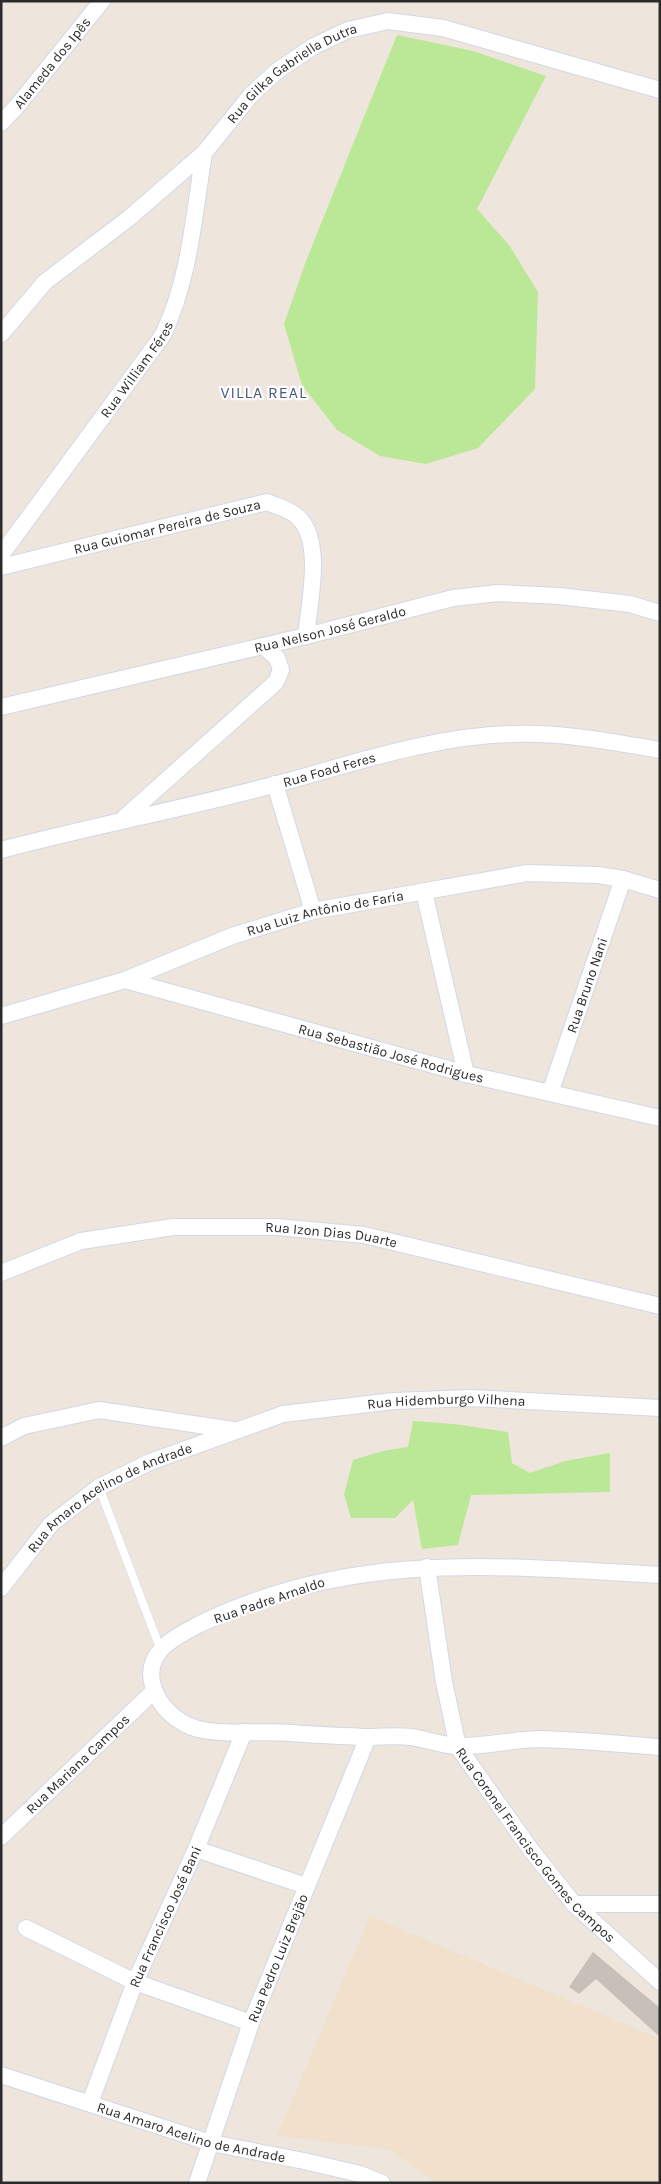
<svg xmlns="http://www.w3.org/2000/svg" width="661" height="2184" font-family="Karla,sans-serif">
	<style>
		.education { fill: #f1e0cb }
		.green { fill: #bbe896 }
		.building { fill: #c6c0b8 }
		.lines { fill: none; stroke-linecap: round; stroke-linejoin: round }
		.lane-casing { stroke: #d2d8e5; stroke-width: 9 }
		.street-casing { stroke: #d2d8e5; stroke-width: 18 }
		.lane { stroke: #fff; stroke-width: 8 }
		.street { stroke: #fff; stroke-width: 16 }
		.labels { text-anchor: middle; stroke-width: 4.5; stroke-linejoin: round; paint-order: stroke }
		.street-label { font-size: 14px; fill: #2b2b2b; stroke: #fff }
		.quarter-label { font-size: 16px; letter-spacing: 1px; fill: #485880; stroke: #fff }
	</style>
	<rect width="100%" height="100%" fill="#eee5dd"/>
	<path class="education" d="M370,1916L660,2039V2183H437L389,2149L277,2136Z"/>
	<path class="green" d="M397,35L473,51L546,76L477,209L509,245L538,292L535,389L478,448L426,464L380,456L337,430L302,385L284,324L306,261Z
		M413,1421L454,1424L508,1432L512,1463L530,1473L565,1461L610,1453V1492L471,1495L458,1545L422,1549L413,1500L395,1518H351L344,1494L353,1460L383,1451L408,1447Z"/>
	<path class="building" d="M593,1952L660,2008V2037L596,1979L579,1994L569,1987Z"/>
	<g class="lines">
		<g class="lane-casing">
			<path id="lane" d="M99,1487L160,1648"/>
		</g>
		<g class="street-casing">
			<g id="street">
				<path id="s1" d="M1,123L18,105L102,1"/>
				<path id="s2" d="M1,334L45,282L129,218L204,153L251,95L277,71L314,46L348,30L388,21L443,28L660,90"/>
				<path id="s3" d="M1,555L163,335C190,278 194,214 204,153"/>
				<path id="s4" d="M1,567L267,502C276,506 291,510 298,517C324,542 309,603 306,636"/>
				<path id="s5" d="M1,707L306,636L453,598L498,593L559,596L630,604L660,613"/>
				<path d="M275,784L313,911"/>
				<path d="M124,818L276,682L281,670L277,658L263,646"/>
				<path id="s6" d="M1,850C93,826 186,808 277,784C355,763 432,736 513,734C562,732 612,742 660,750"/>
				<path d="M424,892L466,1074"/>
				<path id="s7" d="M125,980L466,1074L660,1118"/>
				<path id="s8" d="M1,1016L125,980L232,936L313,911L527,873L598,875L623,879L660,890"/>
				<path id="s9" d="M550,1093L623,879"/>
				<path id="s10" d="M1,1273L81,1241L173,1227H277L364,1235L660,1306"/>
				<path d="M1,1438L24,1426L99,1410L233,1430"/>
				<path id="s11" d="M427,1567L444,1682L458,1747L531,1850L574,1904L660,1982"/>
				<path d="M660,1575C499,1566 350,1550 200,1624C175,1637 143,1652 153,1686C159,1707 177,1723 198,1729C228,1736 261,1730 291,1733C316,1735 342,1736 367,1737C381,1737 396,1735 411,1737C426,1739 443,1746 459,1746C486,1747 513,1739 540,1739C580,1740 620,1744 660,1747"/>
				<path id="s12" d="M1,1588L51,1524L99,1487L150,1462L283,1414L394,1401L471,1398L660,1408"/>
				<path id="s13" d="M1,1837L154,1691"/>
				<path d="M196,1849L306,1886"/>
				<path d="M574,1904H660"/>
				<path d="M26,1928L135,1982L251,2023"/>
				<path id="s14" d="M1,2075L211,2143L304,2161L360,2174L382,2183"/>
				<path id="s15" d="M90,2103L135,1982L196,1849L244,1732"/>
				<path id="s16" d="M197,2183L251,2023L368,1737"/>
			</g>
		</g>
		<use href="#lane" class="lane"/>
		<use href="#street" class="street"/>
	</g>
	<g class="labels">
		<g class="street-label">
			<text dy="5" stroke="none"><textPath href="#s1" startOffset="79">Alameda dos Ipês</textPath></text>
			<text dy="5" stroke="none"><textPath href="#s2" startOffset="394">Rua Gilka Gabriella Dutra</textPath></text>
			<text dy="5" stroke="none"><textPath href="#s3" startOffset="230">Rua William Féres</textPath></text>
			<text dy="5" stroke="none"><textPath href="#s4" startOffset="171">Rua Guiomar Pereira de Souza</textPath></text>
			<text dy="5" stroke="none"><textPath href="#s5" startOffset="338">Rua Nelson José Geraldo</textPath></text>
			<text dy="5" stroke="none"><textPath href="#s6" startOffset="338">Rua Foad Feres</textPath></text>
			<text dy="5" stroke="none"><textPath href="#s8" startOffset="341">Rua Luiz Antônio de Faria</textPath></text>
			<text dy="5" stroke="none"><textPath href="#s9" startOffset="114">Rua Bruno Nani</textPath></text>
			<text dy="5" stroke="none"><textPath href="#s7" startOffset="276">Rua Sebastião José Rodrigues</textPath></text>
			<text dy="5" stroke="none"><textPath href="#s10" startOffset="338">Rua Izon Dias Duarte</textPath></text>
			<text dy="5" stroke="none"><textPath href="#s12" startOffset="504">Rua Hidemburgo Vilhena</textPath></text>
			<text dy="5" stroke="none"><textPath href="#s12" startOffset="145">Rua Amaro Acelino de Andrade</textPath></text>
			<text transform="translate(269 1600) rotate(-19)" y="5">Rua Padre Arnaldo</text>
			<text dy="5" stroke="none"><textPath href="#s13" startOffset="106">Rua Mariana Campos</textPath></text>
			<text dy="5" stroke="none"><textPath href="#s11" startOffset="308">Rua Coronel Francisco Gomes Campos</textPath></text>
			<text dy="5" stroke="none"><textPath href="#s15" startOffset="201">Rua Francisco José Bani</textPath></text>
			<text dy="5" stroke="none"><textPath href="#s16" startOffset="239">Rua Pedro Luiz Brejão</textPath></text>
			<text dy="5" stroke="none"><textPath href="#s14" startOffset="199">Rua Amaro Acelino de Andrade</textPath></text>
		</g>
		<g class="quarter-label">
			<text x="264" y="398">VILLA REAL</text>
		</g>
	</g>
	<rect width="661" height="2184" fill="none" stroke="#2b2b2b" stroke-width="5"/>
</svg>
